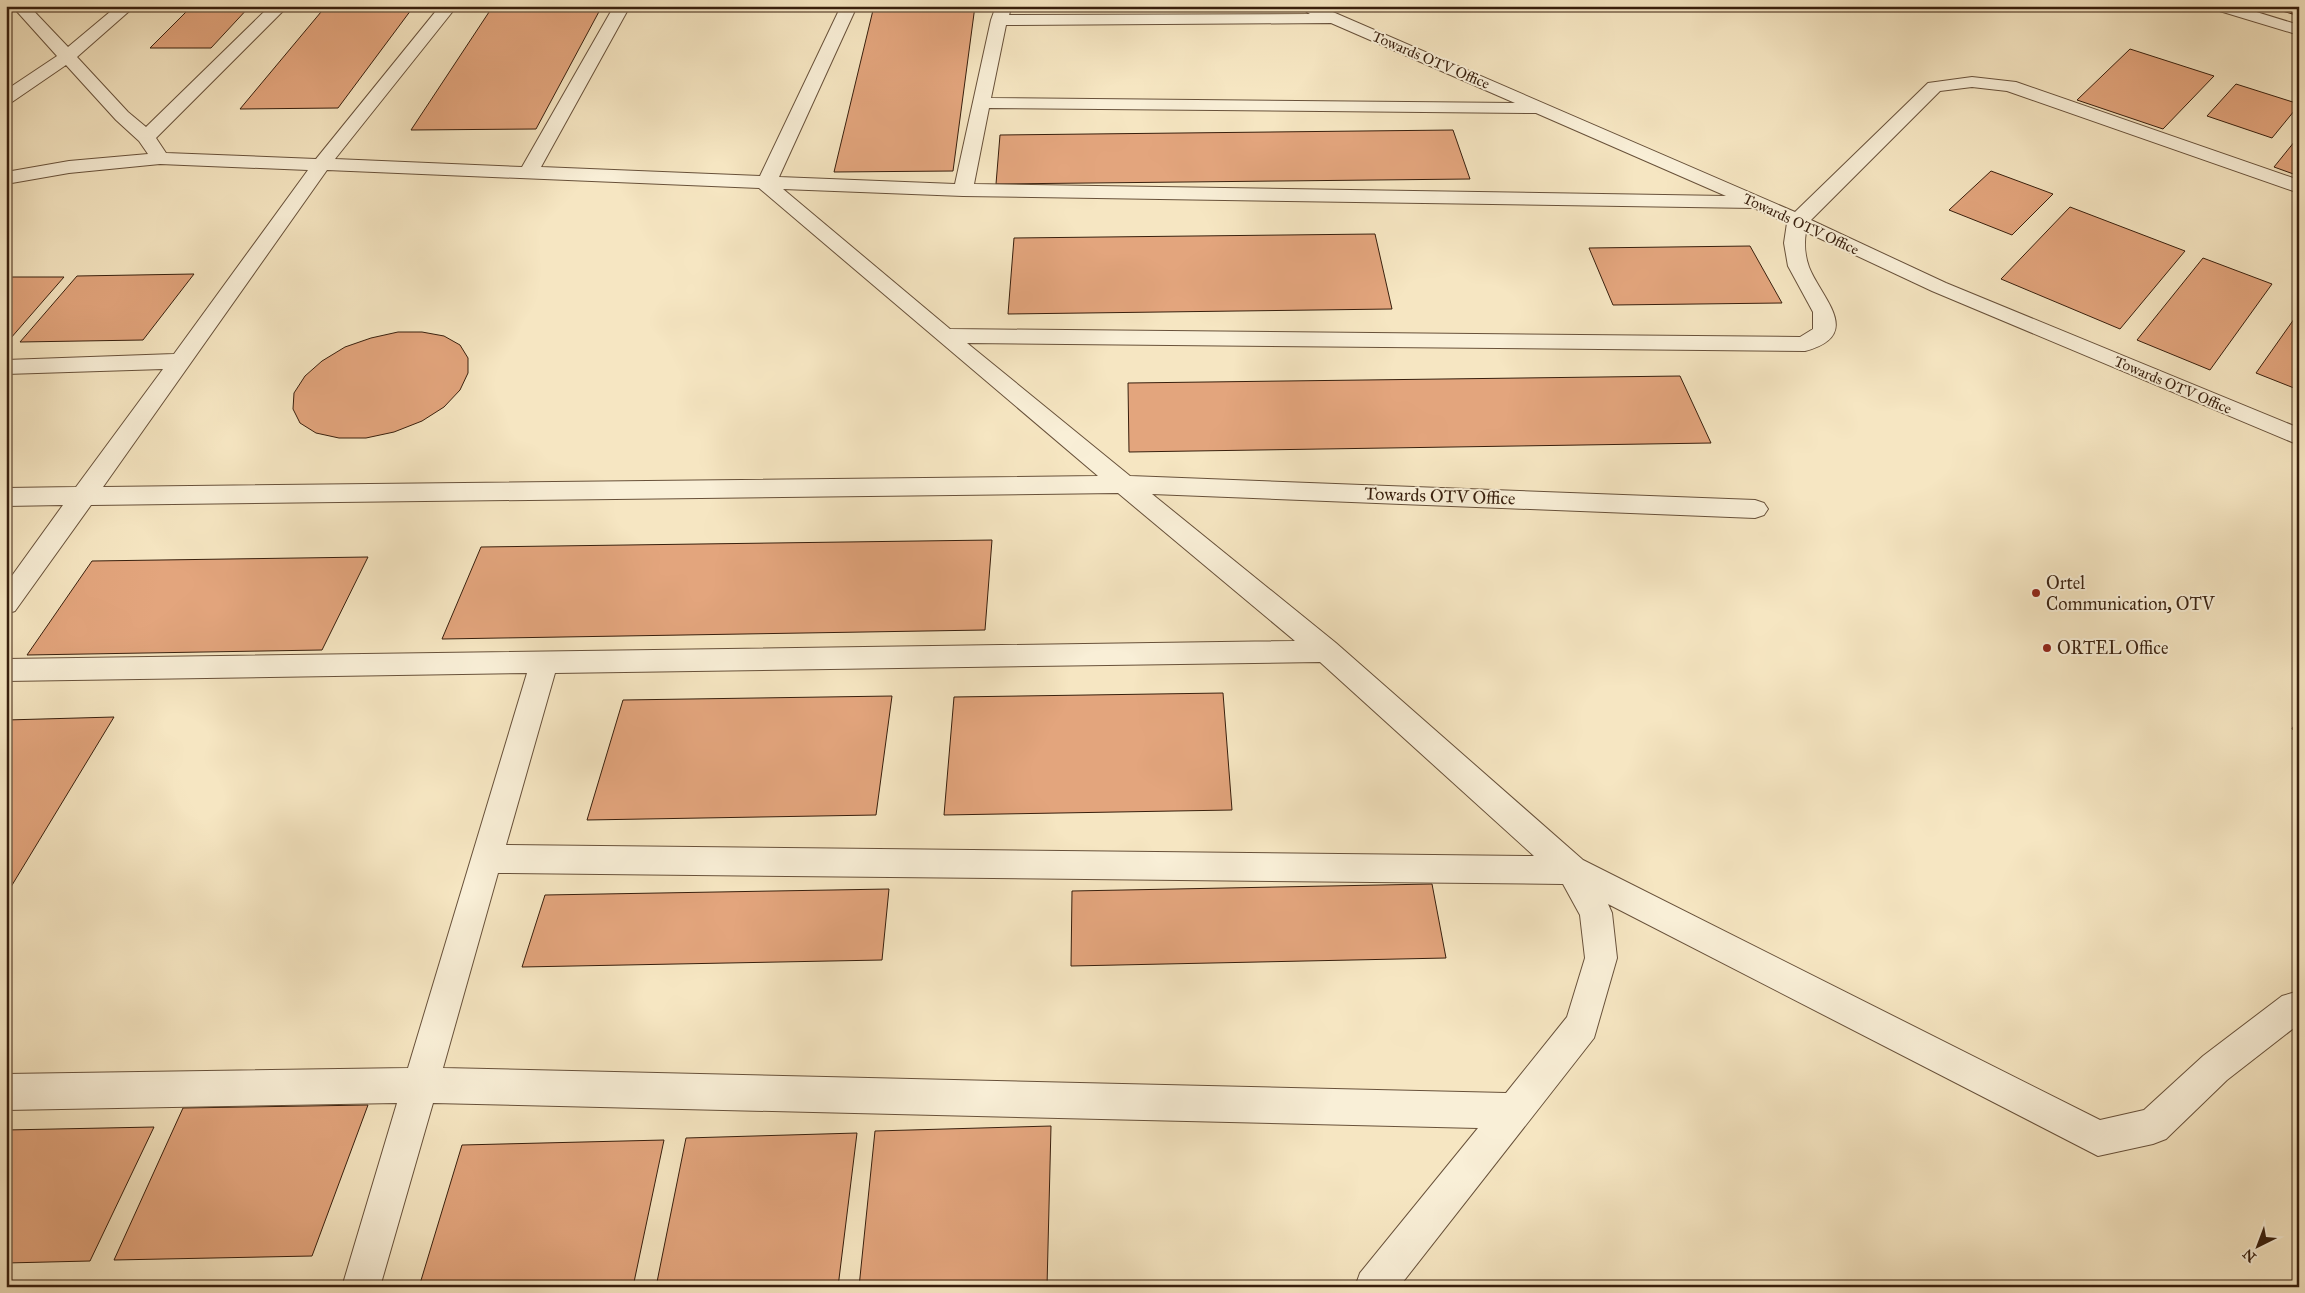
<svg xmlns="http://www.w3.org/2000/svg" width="2305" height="1293" font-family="'IM FELL Great Primer',serif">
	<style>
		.building { fill: #e3a57d; stroke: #381f0d }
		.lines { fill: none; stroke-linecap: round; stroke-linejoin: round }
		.minor-casing { stroke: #68513a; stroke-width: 2 }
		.minor { fill: #f9efd7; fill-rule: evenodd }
		.poi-dot { fill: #8f2418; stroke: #f9efd7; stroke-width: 2 }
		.labels { text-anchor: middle; stroke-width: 4; stroke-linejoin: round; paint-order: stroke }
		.far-street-label { font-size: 15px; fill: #381f0d; stroke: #f9efd7 }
		.street-label { font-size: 18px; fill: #381f0d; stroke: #f9efd7 }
		.poi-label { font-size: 18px; fill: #381f0d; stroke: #f9efd7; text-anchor: start }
	</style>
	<rect width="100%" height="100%" fill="#f6e6c2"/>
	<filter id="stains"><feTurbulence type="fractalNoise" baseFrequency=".004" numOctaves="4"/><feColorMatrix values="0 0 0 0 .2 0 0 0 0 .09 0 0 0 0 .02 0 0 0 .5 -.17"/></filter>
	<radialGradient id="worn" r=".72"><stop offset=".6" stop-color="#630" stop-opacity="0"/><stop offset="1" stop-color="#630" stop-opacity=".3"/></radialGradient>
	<path class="building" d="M192,6H250L211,48H150Z
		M326,6H414L338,108L240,109Z
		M493,6H602L536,129L411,130Z
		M874,6H975L953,171L834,172Z
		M2265,6H2299V13L2296,15Z
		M2130,49L2214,76L2163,129L2077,100Z
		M2236,84L2299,104V105L2272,138L2207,116Z
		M1453,130L1470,179L996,184L1000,135Z
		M2299,136V176L2274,167Z
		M1991,171L2053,194L2012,235L1949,210Z
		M2070,207L2185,251L2120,329L2001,279Z
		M1375,234L1392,309L1008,314L1014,238Z
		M1750,246L1782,303L1613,305L1589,248Z
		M2203,258L2272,284L2210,370L2137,340Z
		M194,274L143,340L20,342L77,276Z
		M6,277H64L10,339H6Z
		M2299,312V390L2256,373Z
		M398,332H422L444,336L460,345L468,358V373L460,390L444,407L422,421L394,432L366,438H339L316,433L300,423L293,409L294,393L305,376L322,361L345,347L371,338Z
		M1680,376L1711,443L1129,452L1128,383Z
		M992,540L985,630L442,639L481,547Z
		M368,557L322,650L27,655L92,561Z
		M1223,693L1232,810L944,815L954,697Z
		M892,696L876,815L587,820L623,700Z
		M2299,716V733L2292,729Z
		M114,717L6,895V720Z
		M1432,884L1446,958L1071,966L1072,891Z
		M889,889L882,960L522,967L545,895Z
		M368,1105L312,1256L114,1260L183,1108Z
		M1051,1126L1047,1287H859L875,1131Z
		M154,1127L90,1261L6,1263V1130Z
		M857,1133L838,1287H656L686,1138Z
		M664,1140L633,1287H419L462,1145Z"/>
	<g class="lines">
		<g class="minor-casing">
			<path id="minor" d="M12,6H29L68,47L117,6H135L77,57L128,112L146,127L270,6H288L156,138L166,153L316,159L440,6H457L335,159L522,167L614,6H630L541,167L760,176L841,6H857L779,177L955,184L991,20L996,6H1012L1009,15L1310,14L1297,6H1319L1795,212L1928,83L1972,77L2016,82L2299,180V193L2007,91L1972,87L1940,91L1811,220L1946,283L2299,428V445L1932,291L1806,232C1804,243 1805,256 1809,267C1821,298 1865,335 1805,351L967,343L1130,476L1755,500L1764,503L1768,509L1764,515L1755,518L1152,494L1336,643L1583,860L2100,1120L2144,1110L2203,1056L2282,996L2299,991V1024L2227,1080L2166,1139L2153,1144L2098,1156L1608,904L1612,913L1617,958L1594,1038L1399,1287H1355L1360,1273L1478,1128L433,1103L380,1287H342L397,1103L6,1110V1074L408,1068L527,673L6,681V659L1295,641L1118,493L91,505L15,611L6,614V584L63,505L6,506V488L76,487L163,369L6,374V360L174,354L308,170L160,164L69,173L6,184V172L69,161L148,154L139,141L116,120L66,65L12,102L6,103V90L57,56ZM1331,23L1515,103L991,98L1006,25ZM989,108L1536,113L1726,196L974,184ZM327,170L759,188L1098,476L103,487ZM783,189L963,196L1754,208L1787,223L1784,243L1788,266L1813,312V329L1800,337L950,329ZM1320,662L1534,856L506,845L555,673ZM498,873L1563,884L1580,915L1585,958L1567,1017L1506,1093L443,1068Z
				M2211,6H2237L2299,25V35L2213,9Z"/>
		</g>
		<use href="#minor" class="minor"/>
	</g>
	<g class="poi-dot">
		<circle cx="2036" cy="593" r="5"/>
		<circle cx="2047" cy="648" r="5"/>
	</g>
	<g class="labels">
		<g class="far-street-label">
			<text transform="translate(1431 60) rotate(23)" y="5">Towards OTV Office</text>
			<text transform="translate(1801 224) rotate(25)" y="5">Towards OTV Office</text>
			<text transform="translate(2173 385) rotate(23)" y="5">Towards OTV Office</text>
		</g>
		<g class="street-label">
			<text transform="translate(1440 496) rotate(2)" y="6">Towards OTV Office</text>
		</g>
		<g class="poi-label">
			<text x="2046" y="589">Ortel<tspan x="2046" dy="21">Communication, OTV</tspan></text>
			<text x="2057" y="654">ORTEL Office</text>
		</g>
	</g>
	<rect width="2305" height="1293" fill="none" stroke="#f6e6c2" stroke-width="25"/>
	<rect x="8" y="8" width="2290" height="1278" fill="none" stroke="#381f0d" stroke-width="2.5"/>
	<rect x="12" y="12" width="2280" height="1268" fill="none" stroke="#381f0d"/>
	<g transform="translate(2258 1246) rotate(222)" stroke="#f9efd7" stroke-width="4" paint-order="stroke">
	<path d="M0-4L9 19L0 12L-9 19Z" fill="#381f0d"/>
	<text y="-8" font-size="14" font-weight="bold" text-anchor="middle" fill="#381f0d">N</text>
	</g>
	<rect width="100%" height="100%" filter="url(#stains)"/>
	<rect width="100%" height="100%" fill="url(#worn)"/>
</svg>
